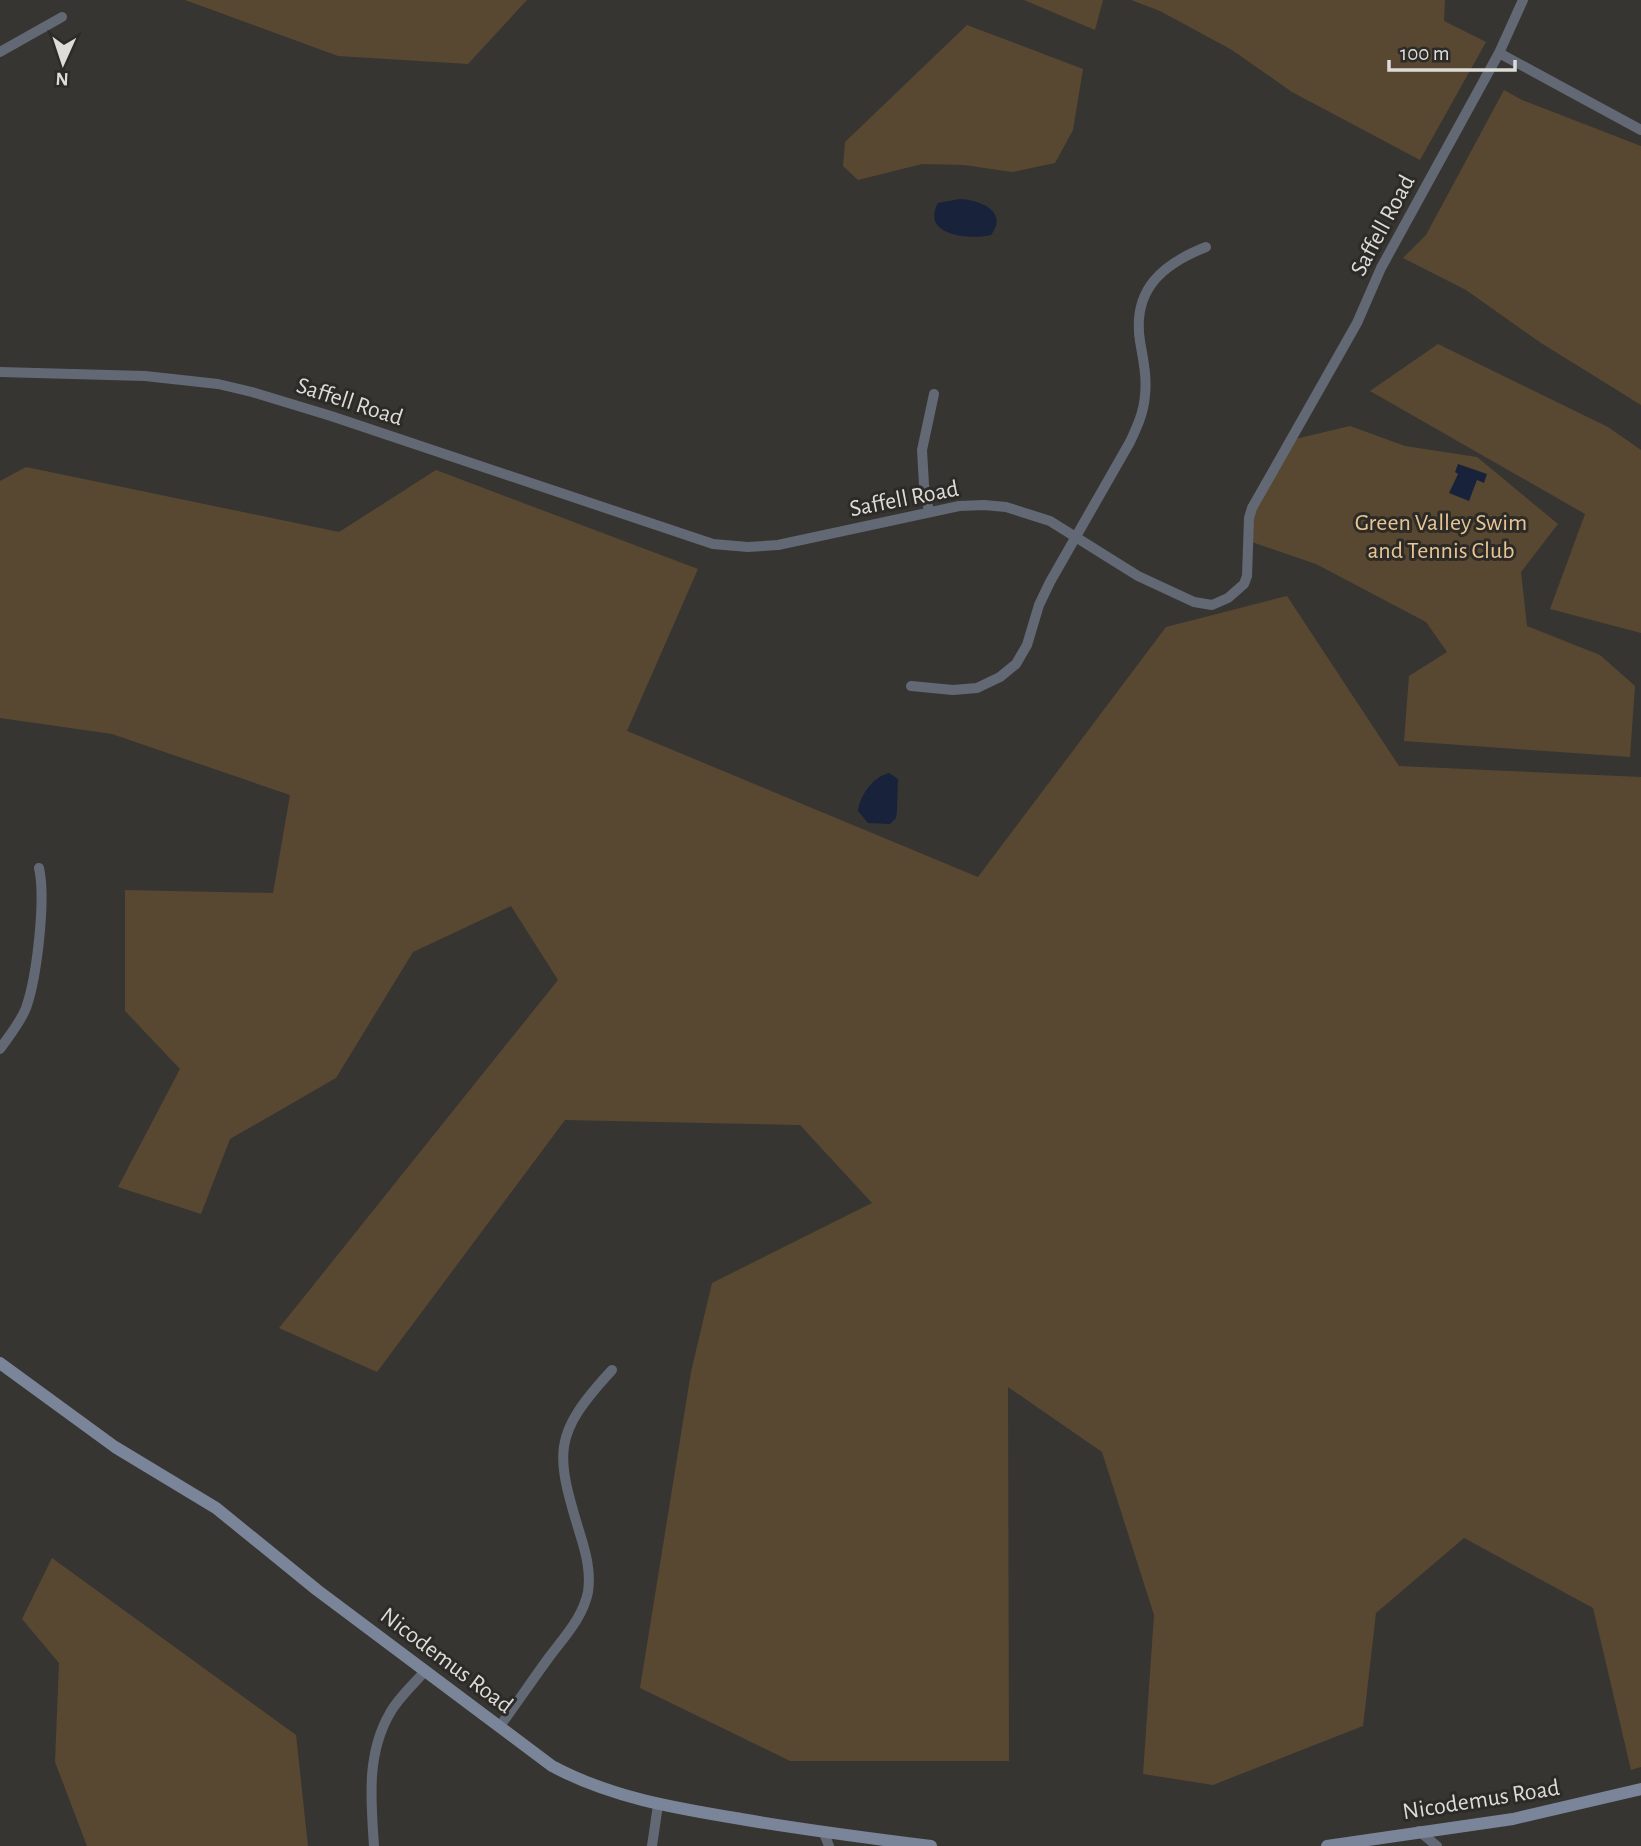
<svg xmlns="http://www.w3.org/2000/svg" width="1641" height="1846" font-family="'Alegreya Sans',sans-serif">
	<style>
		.green { fill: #584832 }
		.water { fill: #18233b }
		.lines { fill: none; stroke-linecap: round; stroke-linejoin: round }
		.street { stroke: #626975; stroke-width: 10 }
		.secondary { stroke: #7b8599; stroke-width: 12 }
		.labels { text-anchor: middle; stroke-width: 6; stroke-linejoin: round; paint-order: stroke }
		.street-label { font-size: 24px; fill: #dddcd9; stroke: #2d2b27 }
		.park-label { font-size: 24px; fill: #e8c592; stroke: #2d2b27 }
	</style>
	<rect width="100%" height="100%" fill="#373531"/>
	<path class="green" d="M185,0H527L468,64L338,56Z
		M1024,0H1103L1095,30Z
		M1131,0H1445L1444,21L1486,42L1420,160L1292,92L1232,50L1160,11Z
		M967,25L1083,69L1073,130L1055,163L1012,172L964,165L922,164L858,180L843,166L845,142Z
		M1504,90L1522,100L1641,146V405L1541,343L1466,290L1403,258L1426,235Z
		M1438,344L1608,427L1641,450V633L1550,609L1585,514L1370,391Z
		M1350,426L1405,446L1477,457L1558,524L1521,572L1527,626L1600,655L1635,686L1630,757L1404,741L1409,676L1447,652L1426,622L1316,564L1249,541L1252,508L1291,440Z
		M26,467L339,532L436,470L698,569L627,731L978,877L1166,627L1287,596L1399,766L1641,777V1767L1631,1770L1593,1608L1464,1538L1376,1613L1363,1726L1213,1785L1143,1774L1154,1615L1102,1452L1008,1387L1009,1761H790L640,1688L691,1372L712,1283L872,1203L800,1125L565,1120L377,1372L279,1328L558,980L511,906L413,952L336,1078L230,1139L201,1214L118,1187L180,1069L125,1011V890L273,893L290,795L112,734L0,718V481Z
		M52,1558L296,1735L308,1846H87L55,1762L59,1663L22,1619Z"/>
	<path class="water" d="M960,199C980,200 1009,211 991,235C970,240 920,236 938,203Z
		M1458,464L1487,474L1484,483L1477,480L1469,501L1449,493L1458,474L1455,472Z
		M889,773L898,779L897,811L896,818L890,824L868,823L858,811C860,795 873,777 889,773Z"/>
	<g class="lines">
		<path class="street" d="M0,52L62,17
			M1499,53L1641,130
			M0,372L145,376L218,384L252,392L331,416L713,544L748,547L778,545L959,506L984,505L1006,507L1050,521L1138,576L1194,602L1212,605L1228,598L1244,584L1247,576L1249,518L1252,508L1357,323L1381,268L1499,53L1523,0
			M929,512L924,485L922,450L934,394
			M911,686L953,690L977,688L1000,677L1016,664L1027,645L1039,605L1050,582L1130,442C1137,427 1144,412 1145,395C1147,376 1143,359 1140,341C1132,289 1163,264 1206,247
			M0,1049C9,1036 20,1023 26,1008C37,977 46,899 39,868
			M500,1726C517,1703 533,1679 550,1656C565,1636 583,1617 588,1592C591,1572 586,1553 580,1534C555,1452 552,1435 612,1370
			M1419,1831L1437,1846
			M824,1833L829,1846
			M374,1846C371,1801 366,1754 390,1713C398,1698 414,1684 425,1671
			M652,1846L658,1805"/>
		<path class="secondary" d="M0,1363L115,1447L216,1508L317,1590L552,1766C612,1798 675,1808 741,1819C804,1830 867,1838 931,1846
			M1327,1846L1513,1819L1641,1789"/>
	</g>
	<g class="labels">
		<g class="street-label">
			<text transform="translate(1382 225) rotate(-62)" y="8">Saffell Road</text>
			<text transform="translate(350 401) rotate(18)" y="8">Saffell Road</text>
			<text transform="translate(904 498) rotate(-11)" y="8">Saffell Road</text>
			<text transform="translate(447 1660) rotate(37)" y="8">Nicodemus Road</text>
			<text transform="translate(1481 1799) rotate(-9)" y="8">Nicodemus Road</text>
		</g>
		<g class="park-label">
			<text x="1441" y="530">Green Valley Swim<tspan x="1441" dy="28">and Tennis Club</tspan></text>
		</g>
	</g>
	<g transform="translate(63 63) rotate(183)" stroke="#2d2b27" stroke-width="5" paint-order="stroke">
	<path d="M0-5L12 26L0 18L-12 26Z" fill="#dddcd9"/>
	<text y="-10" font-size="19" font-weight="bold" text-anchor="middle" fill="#dddcd9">N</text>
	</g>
	<path d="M1389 60v10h126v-10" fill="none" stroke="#dddcd9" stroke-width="3.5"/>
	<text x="1400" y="60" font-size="21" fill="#dddcd9" stroke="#2d2b27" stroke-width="5" paint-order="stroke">100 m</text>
</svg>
